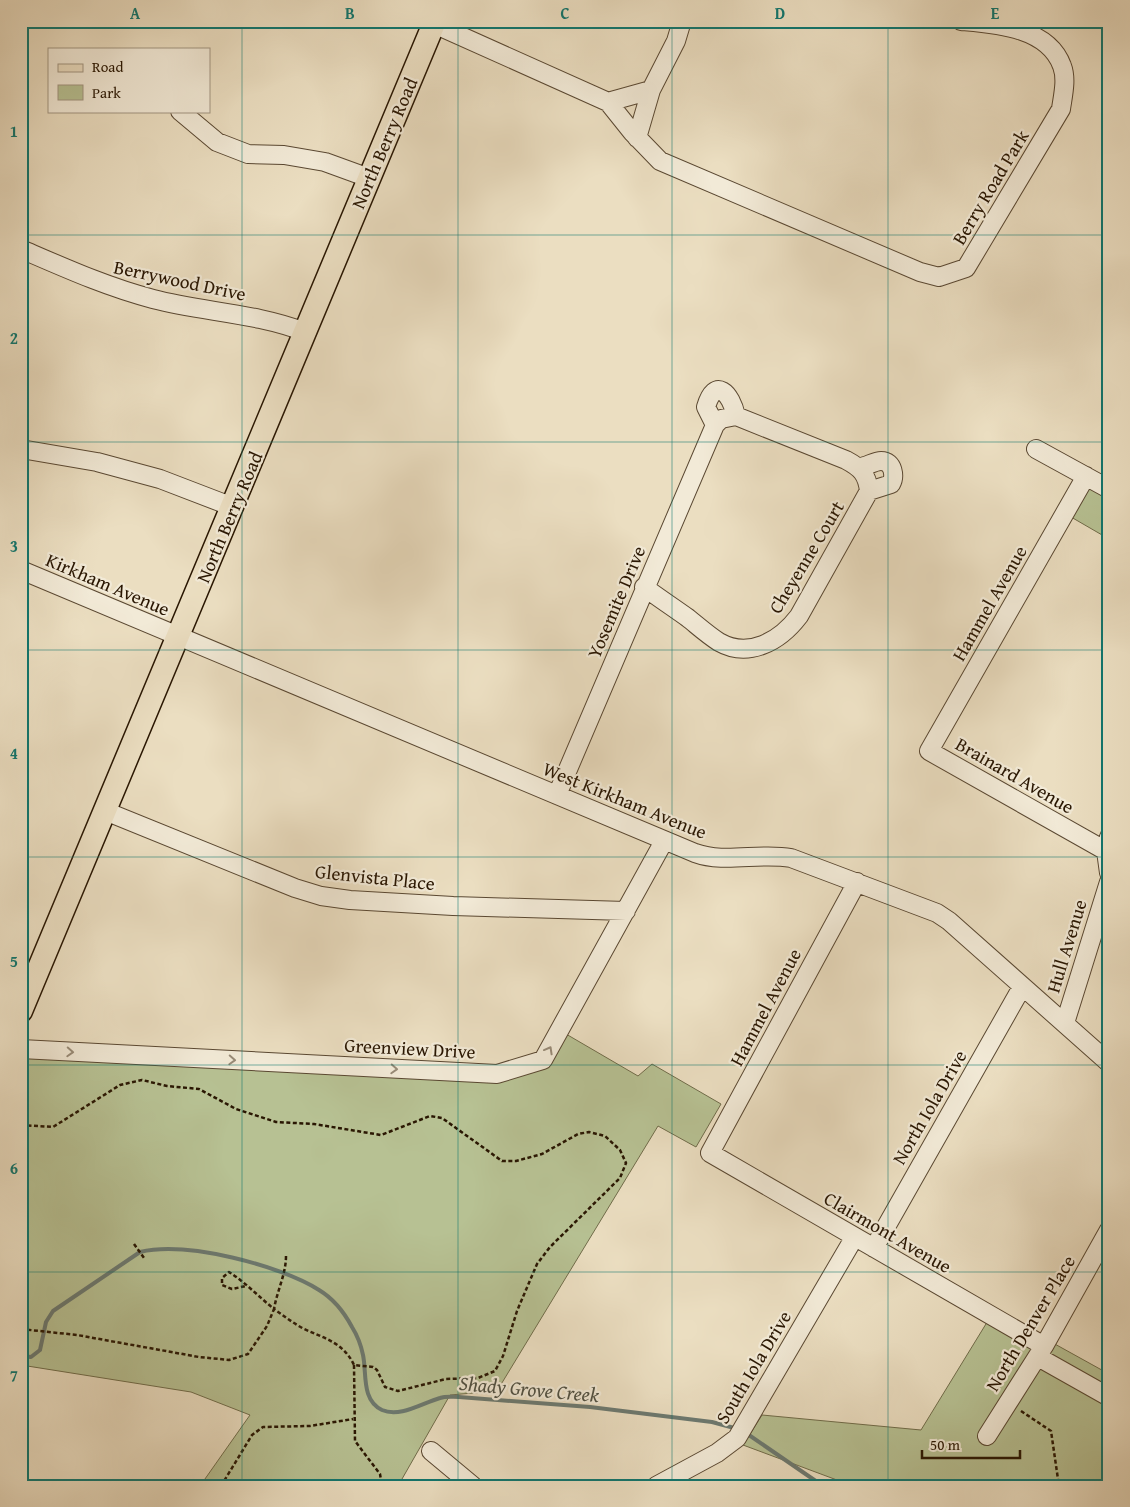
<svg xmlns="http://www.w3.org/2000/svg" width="1130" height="1507" font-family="'Gentium Book Plus',serif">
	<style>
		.green { fill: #b7c193; stroke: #706c4a }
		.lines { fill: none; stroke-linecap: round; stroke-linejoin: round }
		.stream { stroke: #6c7970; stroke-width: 4 }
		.minor-casing { stroke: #5a4832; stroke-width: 20 }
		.major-casing { stroke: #291602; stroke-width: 25 }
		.path { stroke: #291602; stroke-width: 2.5; stroke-dasharray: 4 2.5; stroke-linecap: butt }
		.minor { stroke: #f2ead7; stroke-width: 18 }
		.major { stroke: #ebdec1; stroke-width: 22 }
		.oneway { stroke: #988b77 }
		.grid { fill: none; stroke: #0f766e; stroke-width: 1; stroke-opacity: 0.55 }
		.labels { text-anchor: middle; stroke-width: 4.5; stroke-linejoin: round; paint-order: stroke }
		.street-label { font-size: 19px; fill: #291602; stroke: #f2ead7 }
		.water-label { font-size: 20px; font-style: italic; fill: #505042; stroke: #f2ead7 }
		.neatline { fill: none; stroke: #0f766e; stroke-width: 2 }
		.grid-label { font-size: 16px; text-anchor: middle; font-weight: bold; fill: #0f766e }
	</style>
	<rect width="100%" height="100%" fill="#ebdec1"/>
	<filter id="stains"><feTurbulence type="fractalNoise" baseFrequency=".004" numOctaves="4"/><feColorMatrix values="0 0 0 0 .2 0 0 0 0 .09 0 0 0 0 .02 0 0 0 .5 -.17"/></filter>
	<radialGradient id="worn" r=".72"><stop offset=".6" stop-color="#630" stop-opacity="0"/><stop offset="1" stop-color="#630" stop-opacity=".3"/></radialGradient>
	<path class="green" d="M1088,487L1109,499V539L1071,517Z
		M566,1034L638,1076L652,1064L721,1104L696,1147L658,1126L497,1391L450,1395L398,1486H200L250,1415L191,1392L21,1365V1057L508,1078C543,1074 548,1061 566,1034Z
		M989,1319L1053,1343L1109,1374V1486H853L743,1445L762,1415L921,1430Z"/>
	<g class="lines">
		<path class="stream" d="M21,1356L31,1357L40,1350L46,1322L53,1311L140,1252C187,1241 279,1265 319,1290C334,1299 344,1312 352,1327C357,1335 361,1345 363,1355C367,1373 361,1400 382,1410C400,1418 422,1403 440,1398C446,1396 452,1397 459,1397L590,1407L712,1422L738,1429
			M746,1433L823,1486"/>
		<g class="minor-casing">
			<path id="minor" d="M682,21L676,41L651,90L608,102L632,132L660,161L920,272L939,277L966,268L1061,109C1063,95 1067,79 1062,66C1048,27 995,24 961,21
				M434,24L608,102
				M180,111L217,142L248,154L284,155L325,162L369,178
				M637,138L651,90
				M21,249C65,268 107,287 153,299C203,312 256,313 305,332
				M715,425L706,407C715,376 731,393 736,416
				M21,449L97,462L160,479L233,507
				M1036,449L1109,489
				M861,467C867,466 875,461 881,461C894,461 895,477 891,484L869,491
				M1086,476L929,751L1106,851
				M21,570L695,853C725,864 759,852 791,858L937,913L949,921L1109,1063
				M557,795L715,425L721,419L736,416L846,460C861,468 867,474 869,491L799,616C780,641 749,659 719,642C708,635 698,626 688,618C674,608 659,598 644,587
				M105,811L295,888L321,896L350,900L453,906L626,911
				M1109,837L1106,851L1109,873
				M857,882L710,1153L1044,1346
				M1065,1023L1109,882
				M21,1049L497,1074L543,1060L664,841
				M874,1248L1022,987
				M1038,1357L1109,1397
				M987,1436L1044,1346L1109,1230
				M431,1451L473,1486
				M656,1486L717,1453L737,1438L854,1238"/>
		</g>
		<g class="major-casing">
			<path id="major" d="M21,1011L435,21"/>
		</g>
		<path class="path" d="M21,1125L53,1127L120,1085L142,1080L167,1086L199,1089L236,1109L276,1122L314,1124L381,1135L430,1116L442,1118L502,1161H516L542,1154L578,1134L589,1132L605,1136L620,1150L626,1163L620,1178L550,1247L537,1264L517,1311L503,1356L495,1371L478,1378L446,1379L398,1391L385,1387L377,1370L373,1367L354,1365C344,1343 324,1338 304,1329C293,1323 284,1316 274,1309C277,1291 286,1274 286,1256
			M134,1244L144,1258
			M21,1329L77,1335L199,1357L229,1360L248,1354L267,1326L274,1309C259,1297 245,1282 229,1272L222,1278V1285L232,1289L246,1286
			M354,1365L355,1441L380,1474L382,1486
			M1021,1411L1051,1431L1059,1486
			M221,1486L252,1435L263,1427L310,1426L353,1419"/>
		<use href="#minor" class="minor"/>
		<use href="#major" class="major"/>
	</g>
	<defs><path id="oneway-chevron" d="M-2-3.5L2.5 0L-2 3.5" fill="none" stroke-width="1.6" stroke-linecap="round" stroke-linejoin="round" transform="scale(1.25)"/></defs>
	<g class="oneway">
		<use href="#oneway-chevron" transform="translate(549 1050) rotate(-61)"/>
		<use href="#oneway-chevron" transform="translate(70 1052) rotate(3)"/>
		<use href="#oneway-chevron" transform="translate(232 1060) rotate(3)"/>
		<use href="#oneway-chevron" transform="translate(394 1069) rotate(3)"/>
	</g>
	<path class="grid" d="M242,21V1486M458,21V1486M672,21V1486M888,21V1486M21,235H1109M21,442H1109M21,650H1109M21,857H1109M21,1065H1109M21,1272H1109"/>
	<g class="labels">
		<g class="street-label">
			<text transform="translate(384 143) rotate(-67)" y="7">North Berry Road</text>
			<text transform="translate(990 187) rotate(-59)" y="7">Berry Road Park</text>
			<text transform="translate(180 280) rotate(12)" y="7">Berrywood Drive</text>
			<text transform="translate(229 517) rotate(-67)" y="7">North Berry Road</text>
			<text transform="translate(806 557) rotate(-59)" y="7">Cheyenne Court</text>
			<text transform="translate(108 584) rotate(23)" y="7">Kirkham Avenue</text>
			<text transform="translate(616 602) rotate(-67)" y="7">Yosemite Drive</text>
			<text transform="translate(989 603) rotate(-60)" y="7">Hammel Avenue</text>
			<text transform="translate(1015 775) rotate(30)" y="7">Brainard Avenue</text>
			<text transform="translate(625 800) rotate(22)" y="7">West Kirkham Avenue</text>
			<text transform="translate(375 877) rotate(6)" y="7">Glenvista Place</text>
			<text transform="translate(1066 946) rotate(-73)" y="7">Hull Avenue</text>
			<text transform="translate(765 1007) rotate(-62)" y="7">Hammel Avenue</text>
			<text transform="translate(410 1048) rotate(3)" y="7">Greenview Drive</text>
			<text transform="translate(929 1107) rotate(-60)" y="7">North Iola Drive</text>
			<text transform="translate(888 1232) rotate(30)" y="7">Clairmont Avenue</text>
			<text transform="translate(1030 1323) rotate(-59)" y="7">North Denver Place</text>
			<text transform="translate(753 1367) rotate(-59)" y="7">South Iola Drive</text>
		</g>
		<g class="water-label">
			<text transform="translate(529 1389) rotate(5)" y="7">Shady Grove Creek</text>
		</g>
	</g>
	<rect width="1130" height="1507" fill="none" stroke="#ebdec1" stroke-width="55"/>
	<rect x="48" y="48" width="162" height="65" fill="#f2ead7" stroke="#a29582"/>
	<rect x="58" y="64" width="25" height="8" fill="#ebdec1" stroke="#a29582"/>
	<text x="92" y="72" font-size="15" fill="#291602">Road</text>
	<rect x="58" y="85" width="25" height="15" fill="#b7c193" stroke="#a29582"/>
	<text x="92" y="98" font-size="15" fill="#291602">Park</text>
	<path d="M922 1450v8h98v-8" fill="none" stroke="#291602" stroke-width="2.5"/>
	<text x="930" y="1450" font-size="15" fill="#291602" stroke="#f2ead7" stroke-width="4" paint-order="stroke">50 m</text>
	<rect x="28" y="28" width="1074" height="1452" class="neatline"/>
	<g class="grid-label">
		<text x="135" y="19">A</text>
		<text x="350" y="19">B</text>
		<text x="565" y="19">C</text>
		<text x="780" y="19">D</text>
		<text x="995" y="19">E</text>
		<text x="14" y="137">1</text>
		<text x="14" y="344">2</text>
		<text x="14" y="552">3</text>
		<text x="14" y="759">4</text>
		<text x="14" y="967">5</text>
		<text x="14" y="1174">6</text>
		<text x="14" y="1381">7</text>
	</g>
	<rect width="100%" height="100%" filter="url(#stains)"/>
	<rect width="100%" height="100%" fill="url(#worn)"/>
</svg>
